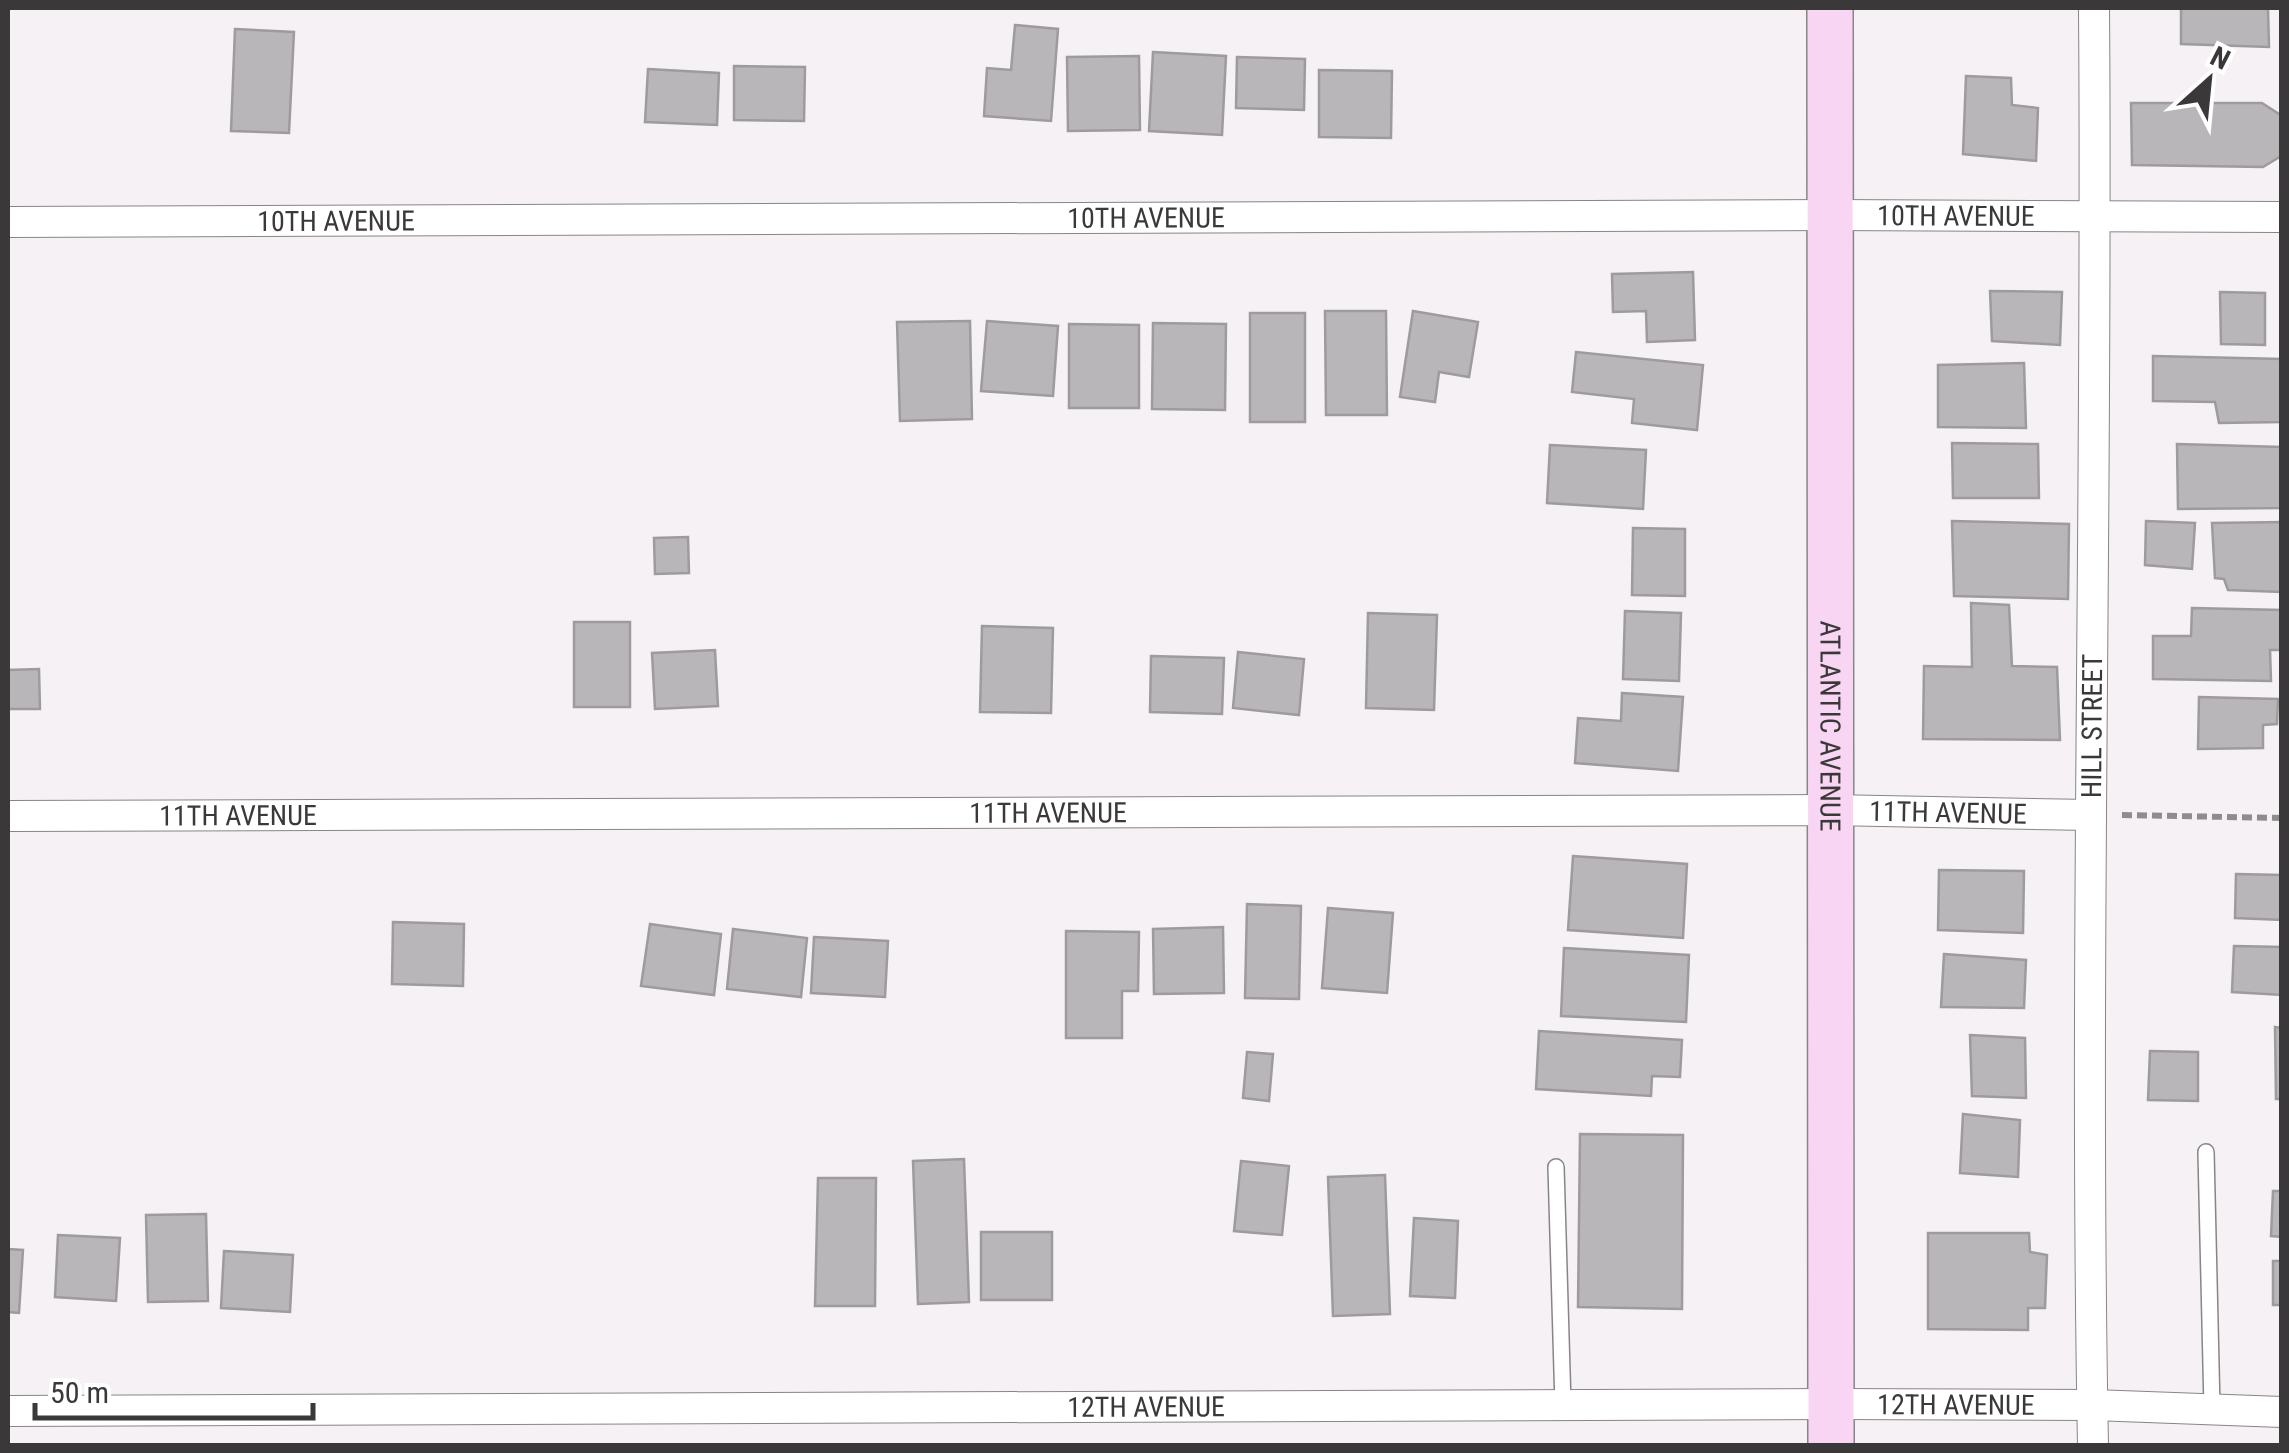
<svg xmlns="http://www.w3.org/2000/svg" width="2289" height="1453" font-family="'Roboto Condensed',sans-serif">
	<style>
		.building { fill: #b9b6b9; stroke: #9e9b9e; stroke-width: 2.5 }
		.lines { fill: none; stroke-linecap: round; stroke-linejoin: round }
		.service-casing { stroke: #888587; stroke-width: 18 }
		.minor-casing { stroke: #888587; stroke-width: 32 }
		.secondary-casing { stroke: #888587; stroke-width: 48 }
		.path { stroke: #8e8c8d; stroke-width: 6; stroke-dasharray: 10 5; stroke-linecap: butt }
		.service { stroke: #fff; stroke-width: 15 }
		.minor { stroke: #fff; stroke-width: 30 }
		.secondary { stroke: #f8d6f3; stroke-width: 45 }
		.labels { text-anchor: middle; stroke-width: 8; stroke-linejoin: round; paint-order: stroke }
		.street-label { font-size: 28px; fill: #3a3839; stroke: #fff }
	</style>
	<rect width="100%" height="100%" fill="#f5f1f4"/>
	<path class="building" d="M2181,8H2268L2269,47L2181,44Z
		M1015,25L1058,29L1051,121L984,116L987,68L1011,70Z
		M235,29L294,32L289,133L231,131Z
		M1153,52L1226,56L1222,135L1149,131Z
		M1139,56L1140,130L1068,131L1067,57Z
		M1237,57L1305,59L1304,110L1236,108Z
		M734,66L805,67L804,121L734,120Z
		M648,69L719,73L717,125L645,122Z
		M1319,70L1392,71L1391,138L1319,137Z
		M1966,76L2011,78L2012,105L2038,108L2036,161L1963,154Z
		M2131,103H2262L2282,116L2281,156L2263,167L2132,165Z
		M1693,272L1695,340L1647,342L1646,311L1613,312L1612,274Z
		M1990,291L2062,292L2060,345L1992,341Z
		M2220,292L2265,293V345L2221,344Z
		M1325,311H1386L1387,415H1326Z
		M1413,311L1478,322L1469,377L1439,372L1435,402L1400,397Z
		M1250,313H1305V422H1250Z
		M970,321L972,419L900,421L897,322Z
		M987,321L1058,326L1053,396L981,391Z
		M1153,323L1226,324L1225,410L1152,409Z
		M1069,324L1139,325V408H1069Z
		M1576,352L1703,365L1697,430L1632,423L1634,399L1572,392Z
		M2153,356L2282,359V422L2219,423L2215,402L2153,401Z
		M2024,363L2026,428L1938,427V365Z
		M1952,443L2038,444L2039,498H1953Z
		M2177,444L2282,447V508L2178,509Z
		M1550,445L1646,450L1643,509L1547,503Z
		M1952,521L2069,524L2068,599L1954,596Z
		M2146,521L2195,523L2192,569L2145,565Z
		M2282,522L2281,592L2228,590L2224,579L2215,578L2212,523Z
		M1633,528L1685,529V596L1632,595Z
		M688,537L689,573L655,574L654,538Z
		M1971,603L2009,605L2012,666L2057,667L2060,740L1923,739L1924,666L1972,667Z
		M2192,608L2282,610V650H2270L2271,681L2153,679V636H2191Z
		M1625,611L1681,613L1679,681L1623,679Z
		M1368,613L1437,615L1434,710L1366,708Z
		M574,622H630V707H574Z
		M982,626L1053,628L1051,713L980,712Z
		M715,650L718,706L655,709L652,653Z
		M1238,652L1304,659L1299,715L1233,708Z
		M1151,656L1224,658L1222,714L1150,712Z
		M39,669L40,709H8V670Z
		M1622,693L1683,697L1678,771L1575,763L1578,718L1621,721Z
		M2199,697L2278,699L2277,724L2263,725V748L2198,749Z
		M1573,856L1687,864L1683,938L1568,930Z
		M1939,870L2024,871L2023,933L1938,930Z
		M2236,874L2282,875V920L2235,918Z
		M1247,904L1301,906L1299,999L1245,998Z
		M1328,908L1393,913L1387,993L1322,988Z
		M393,922L464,924L463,986L392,984Z
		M650,924L721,934L714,995L641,986Z
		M1223,927L1224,993L1154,994L1153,929Z
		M733,929L807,938L801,997L727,989Z
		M1066,931L1139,932L1138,991H1122V1038H1066Z
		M814,937L888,941L885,997L811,993Z
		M2234,946L2282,947V995L2232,992Z
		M1564,948L1689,955L1686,1022L1561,1016Z
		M1944,954L2026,960L2024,1008L1941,1007Z
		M2275,1027L2282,1028V1099H2276Z
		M1539,1031L1682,1040L1680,1077L1652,1076L1651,1096L1536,1089Z
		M1970,1035L2025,1038L2026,1098L1972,1096Z
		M2150,1051L2198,1052V1101L2148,1100Z
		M1247,1052L1273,1054L1269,1101L1243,1098Z
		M1963,1114L2020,1120L2018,1177L1960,1173Z
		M1580,1134L1683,1135L1682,1309L1578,1307Z
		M964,1159L969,1302L918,1304L913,1161Z
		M1241,1161L1289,1166L1282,1235L1234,1231Z
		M1385,1175L1390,1314L1333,1316L1328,1177Z
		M818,1178H876L875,1306H815Z
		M2273,1191H2282V1237L2271,1236Z
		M206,1214L208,1301L148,1302L146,1215Z
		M1414,1218L1458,1221L1455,1298L1410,1296Z
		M981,1232H1052V1300H981Z
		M1928,1233H2029L2030,1252L2047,1255L2045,1308H2028V1330L1928,1329Z
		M58,1235L120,1238L116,1301L55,1297Z
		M8,1249L23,1250L19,1313L8,1312Z
		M224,1251L293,1255L290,1312L221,1308Z
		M2273,1261H2282V1305H2273Z"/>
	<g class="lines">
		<g class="service-casing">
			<path id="service" d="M2206,1152L2212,1408
				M1556,1167L1563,1405"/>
		</g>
		<g class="minor-casing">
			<g id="minor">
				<path id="s1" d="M8,222L1830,215L2282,217"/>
				<path id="s2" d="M8,816L1830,810L2090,815"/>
				<path id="s3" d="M8,1411L1831,1404L2093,1405L2282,1412"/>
				<path id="s4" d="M2093,1446C2084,966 2098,487 2094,8"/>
			</g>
		</g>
		<g class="secondary-casing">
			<g id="secondary">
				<path id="s5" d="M1830,8L1831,1446"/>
			</g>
		</g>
		<path class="path" d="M2122,815L2282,818"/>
		<use href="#service" class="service"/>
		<use href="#minor" class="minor"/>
		<use href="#secondary" class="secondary"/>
	</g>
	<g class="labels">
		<g class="street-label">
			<text dy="10" stroke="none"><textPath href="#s1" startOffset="1948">10TH AVENUE</textPath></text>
			<text dy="10" stroke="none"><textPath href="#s1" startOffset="1138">10TH AVENUE</textPath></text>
			<text dy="10" stroke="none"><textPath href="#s1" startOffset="328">10TH AVENUE</textPath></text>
			<text dy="10" stroke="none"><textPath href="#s4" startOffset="720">HILL STREET</textPath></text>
			<text dy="10" stroke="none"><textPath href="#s5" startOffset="718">ATLANTIC AVENUE</textPath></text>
			<text dy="10" stroke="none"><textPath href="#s2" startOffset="1040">11TH AVENUE</textPath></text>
			<text dy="10" stroke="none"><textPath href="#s2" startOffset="1940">11TH AVENUE</textPath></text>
			<text dy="10" stroke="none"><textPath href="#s2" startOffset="230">11TH AVENUE</textPath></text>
			<text dy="10" stroke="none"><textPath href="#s3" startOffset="1948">12TH AVENUE</textPath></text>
			<text dy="10" stroke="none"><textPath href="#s3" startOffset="1138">12TH AVENUE</textPath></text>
		</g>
	</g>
	<rect width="2289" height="1453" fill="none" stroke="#3a3839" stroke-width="20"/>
	<g transform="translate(2209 80) rotate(27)" stroke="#ffffff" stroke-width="8" paint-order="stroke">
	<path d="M0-8L18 38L0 25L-18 38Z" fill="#3a3839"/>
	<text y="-15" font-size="28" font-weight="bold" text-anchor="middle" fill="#3a3839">N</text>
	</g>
	<path d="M35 1403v15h278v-15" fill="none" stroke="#3a3839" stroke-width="5"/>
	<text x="50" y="1403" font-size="30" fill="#3a3839" stroke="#ffffff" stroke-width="8" paint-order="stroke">50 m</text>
</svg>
